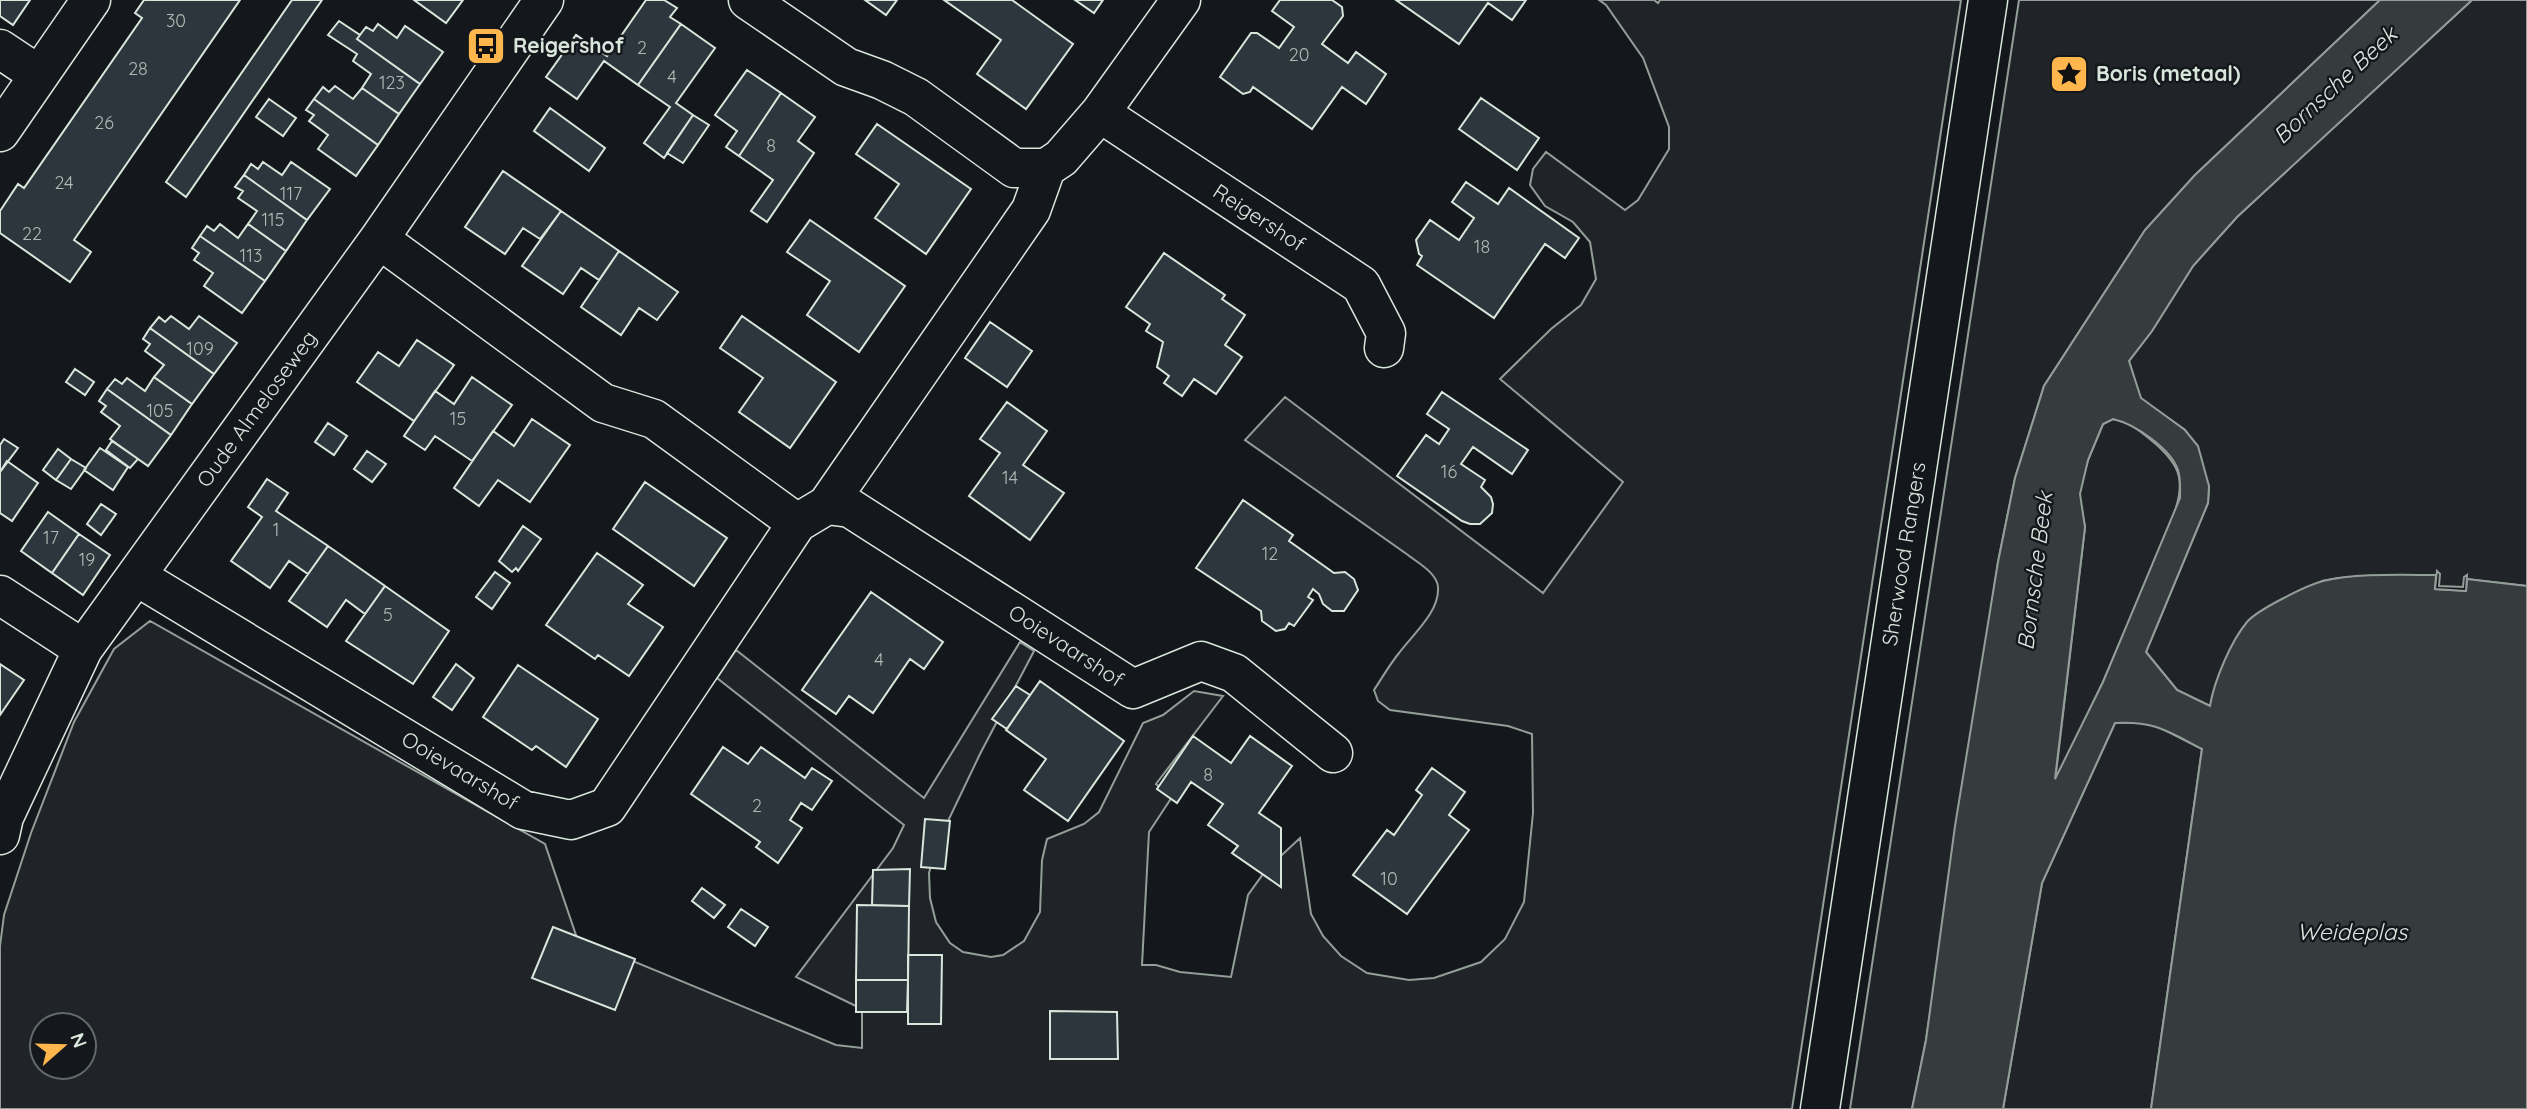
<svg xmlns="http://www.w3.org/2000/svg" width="2527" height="1109" font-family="Quicksand,sans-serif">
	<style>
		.green { fill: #202428; stroke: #939e99; stroke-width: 2; fill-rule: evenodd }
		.water { fill: #363b3e; stroke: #939e99; stroke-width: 2; fill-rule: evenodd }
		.pier { fill: #14181c; stroke: #939e99; stroke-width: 2 }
		.building { fill: #2c363c; stroke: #d8e6dc; stroke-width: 2 }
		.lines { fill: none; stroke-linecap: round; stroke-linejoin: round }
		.minor-casing { stroke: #d8e6dc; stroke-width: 41 }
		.major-casing { stroke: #d8e6dc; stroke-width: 41 }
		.minor { stroke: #14181c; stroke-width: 38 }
		.major { stroke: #14181c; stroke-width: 38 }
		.labels { text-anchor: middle; stroke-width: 5; stroke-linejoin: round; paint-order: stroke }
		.number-label { font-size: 18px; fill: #adbab4 }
		.poi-label { font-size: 21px; font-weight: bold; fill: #d8e6dc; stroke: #14181c; text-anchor: start }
		.street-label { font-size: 21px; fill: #d8e6dc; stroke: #14181c }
		.water-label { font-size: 23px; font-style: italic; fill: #d8e6dc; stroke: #14181c }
	</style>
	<rect width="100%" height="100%" fill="#14181c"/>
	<path class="green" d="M1599,0H1654L1658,3L1660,0H1961L1792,1109H0V946L4,915L31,833L74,722L114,649L150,621L545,844L577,938L836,1045L862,1048V1009L796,977L893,848L904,825L717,678L736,650L924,798L1020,642L1034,651L980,754L937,844L929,873L930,898L936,922L950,943L963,952L991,957L1003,955L1024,941L1040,912L1042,860L1047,839L1084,824L1099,812L1143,723L1163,715L1194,691L1223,696L1156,784L1172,797L1149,832L1142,965H1156L1180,972L1231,977L1248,895L1266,870L1300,838L1311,914L1323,936L1341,956L1367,973L1409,980L1434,978L1481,962L1505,939L1524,902L1533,813L1532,734L1508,726L1390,710L1378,701L1374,690C1382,678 1390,664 1399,653C1412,635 1440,612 1438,587C1437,573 1418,563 1408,555L1245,440L1285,397L1543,593L1623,482L1500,379L1551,329L1581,305L1596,279L1590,242L1573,222L1545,206L1530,185L1533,169L1546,152L1625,210L1638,200L1669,149V127L1643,58L1606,5ZM42,1025H84V1067H42Z
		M2019,0H2380L2195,175L2145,230L2044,386L2015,478L1998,562L1926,1040L1912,1109H1850Z
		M2472,0H2527V586L2468,579L2466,591L2435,589L2436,575L2339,578L2322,581L2227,657L2210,706L2177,690L2146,652L2208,503L2209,486L2185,430L2140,398L2129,361L2152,331L2193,266L2237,217Z
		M2113,419C2129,422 2139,430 2151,440C2184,467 2185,482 2172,521L2103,682L2055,782L2085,527L2079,494L2088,460L2103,424Z
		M2140,722L2157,726L2202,749L2151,1109H2003L2042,883L2115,723Z"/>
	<path class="water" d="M2380,0H2472L2237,217L2193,266L2152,331L2129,361L2141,398L2185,430L2198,446L2209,486L2208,503L2146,652L2177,690L2210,706C2214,681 2231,641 2247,622C2257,610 2307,585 2323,581C2355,573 2403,575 2436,575L2435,589L2466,591L2467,579L2527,586V1109H2151L2202,749C2167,731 2155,721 2115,723L2042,883L2003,1109H1912L1926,1040L1955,826L1998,562L2015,478L2044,386L2145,230L2195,175ZM2113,419C2135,424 2171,449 2178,470C2181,479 2180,489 2180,498L2103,682L2055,779L2085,527L2080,494L2088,460L2103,424Z"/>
	<path class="pier" d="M2437,571L2440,574L2439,586L2463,587L2464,577L2467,575L2466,591L2435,589Z"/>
	<path class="building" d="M0,0H30L13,25L0,16Z
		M144,0H240L74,240L91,252L70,282L0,233V211L18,184L24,188L142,18L135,13Z
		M292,0H322L186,197L166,182Z
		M414,0H463L446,23Z
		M646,0H664L677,8L670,17L681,24L638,85L604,61L577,99L546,77L576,35L607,56Z
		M865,0H897L886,15Z
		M944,0H1012L1073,44L1026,109L977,74L1001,40Z
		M1075,0H1103L1094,13Z
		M1280,0H1332L1342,7L1343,16L1322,44L1348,63L1356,52L1386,74L1366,104L1342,87L1312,129L1253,87L1250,92L1243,94L1220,77L1251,33H1257L1279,48L1294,27L1272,11Z
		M1396,0H1526L1512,20L1488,3L1459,44Z
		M339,21L360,35L357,39L420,84L399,114L362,88L371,74L353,61L357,54L328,35Z
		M378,24L397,38L405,26L443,52L420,84L357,39L366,27L373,31Z
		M681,24L715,48L676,103L693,115L664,158L644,143L670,107L638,85Z
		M747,70L781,93L739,156L726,147L737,131L715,115Z
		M335,86L353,99L362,88L399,114L378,145L314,99L323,87L329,92Z
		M781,93L815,117L798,141L814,153L767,222L751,211L773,180L739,156Z
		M1481,98L1539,138L1517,170L1459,129Z
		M269,99L296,118L283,136L256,117Z
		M314,99L378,145L356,176L318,149L328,135L309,121L314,115L306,110Z
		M550,108L605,148L589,171L534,131Z
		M693,115L709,125L683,163L667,153Z
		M877,124L971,189L926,254L875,218L899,184L856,154Z
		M263,162L282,175L291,162L330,189L307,220L244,175L251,164L258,169Z
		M503,171L561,211L540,239L523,228L505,254L465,227Z
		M244,175L307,220L286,251L248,224L257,211L238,198L243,191L235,187Z
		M1466,182L1498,204L1509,188L1579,238L1565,258L1545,244L1494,318L1417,265L1422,256L1419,254L1416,240L1430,220L1459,240L1474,218L1452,202Z
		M561,211L619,251L599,280L581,268L563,294L522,266Z
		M810,220L905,286L859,352L807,315L830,281L787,252Z
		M220,224L238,238L248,224L286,251L265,281L200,236L207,226L214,231Z
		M200,236L265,281L242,313L204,286L213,273L194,260L199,253L192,248Z
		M619,251L678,292L657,320L639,308L621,335L581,307Z
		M1164,253L1225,295L1222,299L1245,315L1225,345L1242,357L1216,394L1194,379L1182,396L1164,383L1169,376L1157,367L1163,342L1146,331L1150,324L1126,307Z
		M171,316L189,329L199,316L237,343L214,374L150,328L159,317L165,322Z
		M742,316L836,382L790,448L739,412L763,378L720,348Z
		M990,322L1032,351L1007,387L965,358Z
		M150,328L214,374L192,404L154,377L164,365L145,351L150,344L143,339Z
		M417,340L454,365L414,421L357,382L378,352L399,366Z
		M75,369L94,382L85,395L66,382Z
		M154,377L192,404L171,435L107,389L115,379L122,384L127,378L145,391Z
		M472,377L512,405L472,461L435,436L425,450L404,436L435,391L454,404Z
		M107,389L171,435L148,466L110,439L120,426L101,412L106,406L99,401Z
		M1442,392L1528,450L1512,474L1473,447L1461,464L1485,480L1481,487L1491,497L1493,504L1492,513L1480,524H1470L1462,521L1397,476L1426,435L1439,444L1449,429L1427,414Z
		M1007,402L1047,431L1023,465L1064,493L1030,540L969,496L1000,453L980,439Z
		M532,419L570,445L530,502L498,480L479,506L454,488L493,431L514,446Z
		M328,423L347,436L334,455L315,442Z
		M4,439L18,448L0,472V445Z
		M112,441L138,459L130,468L106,450Z
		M100,448L128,467L113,490L84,470Z
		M58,449L71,459L56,480L43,470Z
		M367,451L386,464L372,482L354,469Z
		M71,459L86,468L71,489L56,480Z
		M7,461L38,483L12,521L0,513V472Z
		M267,479L288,493L276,511L328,546L308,574L289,561L270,588L231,561L262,517L248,507Z
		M645,482L727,538L694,586L613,529Z
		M1243,500L1293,535L1289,541L1334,573L1345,572L1354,579L1358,590L1344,611H1332L1323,604L1319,594L1313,589L1308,597L1313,600L1294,626L1289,623L1285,629L1276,631L1262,621L1261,611L1196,568Z
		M101,504L116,514L101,535L87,524Z
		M48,512L79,534L52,573L21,551Z
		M523,526L541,539L518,571L516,568L512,572L499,561Z
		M79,534L110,555L83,595L52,573Z
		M328,546L385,586L365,614L346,600L327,627L289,601Z
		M597,553L643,585L628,604L663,627L629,676L598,655L595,659L546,625Z
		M495,572L510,583L492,609L476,597Z
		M385,586L449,631L413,684L346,641Z
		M871,592L943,642L924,669L910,659L873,713L849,696L836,714L802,690Z
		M0,664L24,680L0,715Z
		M456,664L474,678L452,710L433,697Z
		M518,665L598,719L566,767L536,746L532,750L483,717Z
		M1040,681L1124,741L1068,821L1024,790L1046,759L1006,730Z
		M1016,686L1030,695L1007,729L992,719Z
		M1193,736L1231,763L1250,736L1292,766L1259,813L1281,828V887L1232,853L1238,846L1208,825L1223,804L1191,782L1177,803L1157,789Z
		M723,747L748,764L761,747L805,778L812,768L832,781L812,810L801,803L790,820L802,828L778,863L756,847L760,842L691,794Z
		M1432,768L1465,792L1449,815L1469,830L1407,914L1353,875L1387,830L1394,835L1422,795L1416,790Z
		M925,819L950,821L945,869L921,867Z
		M910,869L909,906L872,905L873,870Z
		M702,888L725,905L714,918L692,901Z
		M857,905L909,906L908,980H856Z
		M741,909L768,927L755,946L728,927Z
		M553,927L635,959L615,1010L532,978Z
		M908,955H942L941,1024H908Z
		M856,980H908L907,1012H856Z
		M1050,1011L1117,1012L1118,1059H1050Z"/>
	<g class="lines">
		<g class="minor-casing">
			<path id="minor" d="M748,0L846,67L882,80L916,97L1014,168H1046L1061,158L1100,113L1181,0
				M0,49L39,75
				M1100,113L1361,285L1386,333L1384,348
				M0,132L91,0
				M379,239L603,403L654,419L797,523
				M827,505L1031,210L1046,168
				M136,576L523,810L571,820L607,807L797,523L827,505L850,508L1133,689L1201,661L1234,673L1333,753
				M0,595L83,649
				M0,835L4,817L83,649L379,239L544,0"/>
		</g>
		<g class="major-casing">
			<path id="major" d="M1820,1109L1988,0"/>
		</g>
		<use href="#minor" class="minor"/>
		<use href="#major" class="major"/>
	</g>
	<defs>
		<g id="bus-square" transform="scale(2.0125)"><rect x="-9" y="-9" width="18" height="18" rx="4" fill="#ffb74d" stroke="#14181c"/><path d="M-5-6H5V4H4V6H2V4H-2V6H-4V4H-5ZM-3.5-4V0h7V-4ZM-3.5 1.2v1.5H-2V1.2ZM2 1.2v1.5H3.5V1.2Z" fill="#111"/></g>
		<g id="sight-square" transform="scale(2.0125)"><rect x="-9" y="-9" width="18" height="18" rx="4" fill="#ffb74d" stroke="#14181c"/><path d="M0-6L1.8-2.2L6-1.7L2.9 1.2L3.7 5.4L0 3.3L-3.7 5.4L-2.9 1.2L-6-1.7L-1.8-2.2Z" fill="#111"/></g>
	</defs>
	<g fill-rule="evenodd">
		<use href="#bus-square" x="486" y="46"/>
		<use href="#sight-square" x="2069" y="74"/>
	</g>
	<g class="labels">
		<g class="number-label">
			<text x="176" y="27">30</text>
			<text x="642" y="54">2</text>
			<text x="1299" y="61">20</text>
			<text x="138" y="75">28</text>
			<text x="672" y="83">4</text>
			<text x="392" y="89">123</text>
			<text x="104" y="129">26</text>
			<text x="771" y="152">8</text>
			<text x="64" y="189">24</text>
			<text x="291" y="200">117</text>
			<text x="273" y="226">115</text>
			<text x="32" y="240">22</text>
			<text x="1482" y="253">18</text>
			<text x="251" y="262">113</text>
			<text x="200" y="355">109</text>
			<text x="160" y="417">105</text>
			<text x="458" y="425">15</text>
			<text x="1449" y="478">16</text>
			<text x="1010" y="484">14</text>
			<text x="276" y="536">1</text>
			<text x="51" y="544">17</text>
			<text x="1270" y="560">12</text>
			<text x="87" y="566">19</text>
			<text x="388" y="621">5</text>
			<text x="879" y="666">4</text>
			<text x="1208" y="781">8</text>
			<text x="757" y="812">2</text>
			<text x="1389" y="885">10</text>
		</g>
		<g class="poi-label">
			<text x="513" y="53">Reigershof</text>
			<text x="2096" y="81">Boris (metaal)</text>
		</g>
		<g class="street-label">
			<text transform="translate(1259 218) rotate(33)" y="7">Reigershof</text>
			<text transform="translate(257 409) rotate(-54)" y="7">Oude Almeloseweg</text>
			<text transform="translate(1904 554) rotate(-81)" y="7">Sherwood Rangers</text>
			<text transform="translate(1066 646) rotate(33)" y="7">Ooievaarshof</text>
			<text transform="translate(460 771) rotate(31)" y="7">Ooievaarshof</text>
		</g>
		<g class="water-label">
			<text transform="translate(2335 85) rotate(-43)" y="8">Bornsche Beek</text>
			<text transform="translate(2035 571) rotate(-83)" y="8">Bornsche Beek</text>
			<text x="2352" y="940">Weideplas</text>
		</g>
	</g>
	<g transform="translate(63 1046) rotate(70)"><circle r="33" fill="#14181c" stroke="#626a69" stroke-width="2"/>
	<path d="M0-5L12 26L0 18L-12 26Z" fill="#ffb74d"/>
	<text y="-10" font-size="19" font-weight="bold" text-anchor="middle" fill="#d8e6dc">N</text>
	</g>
</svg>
